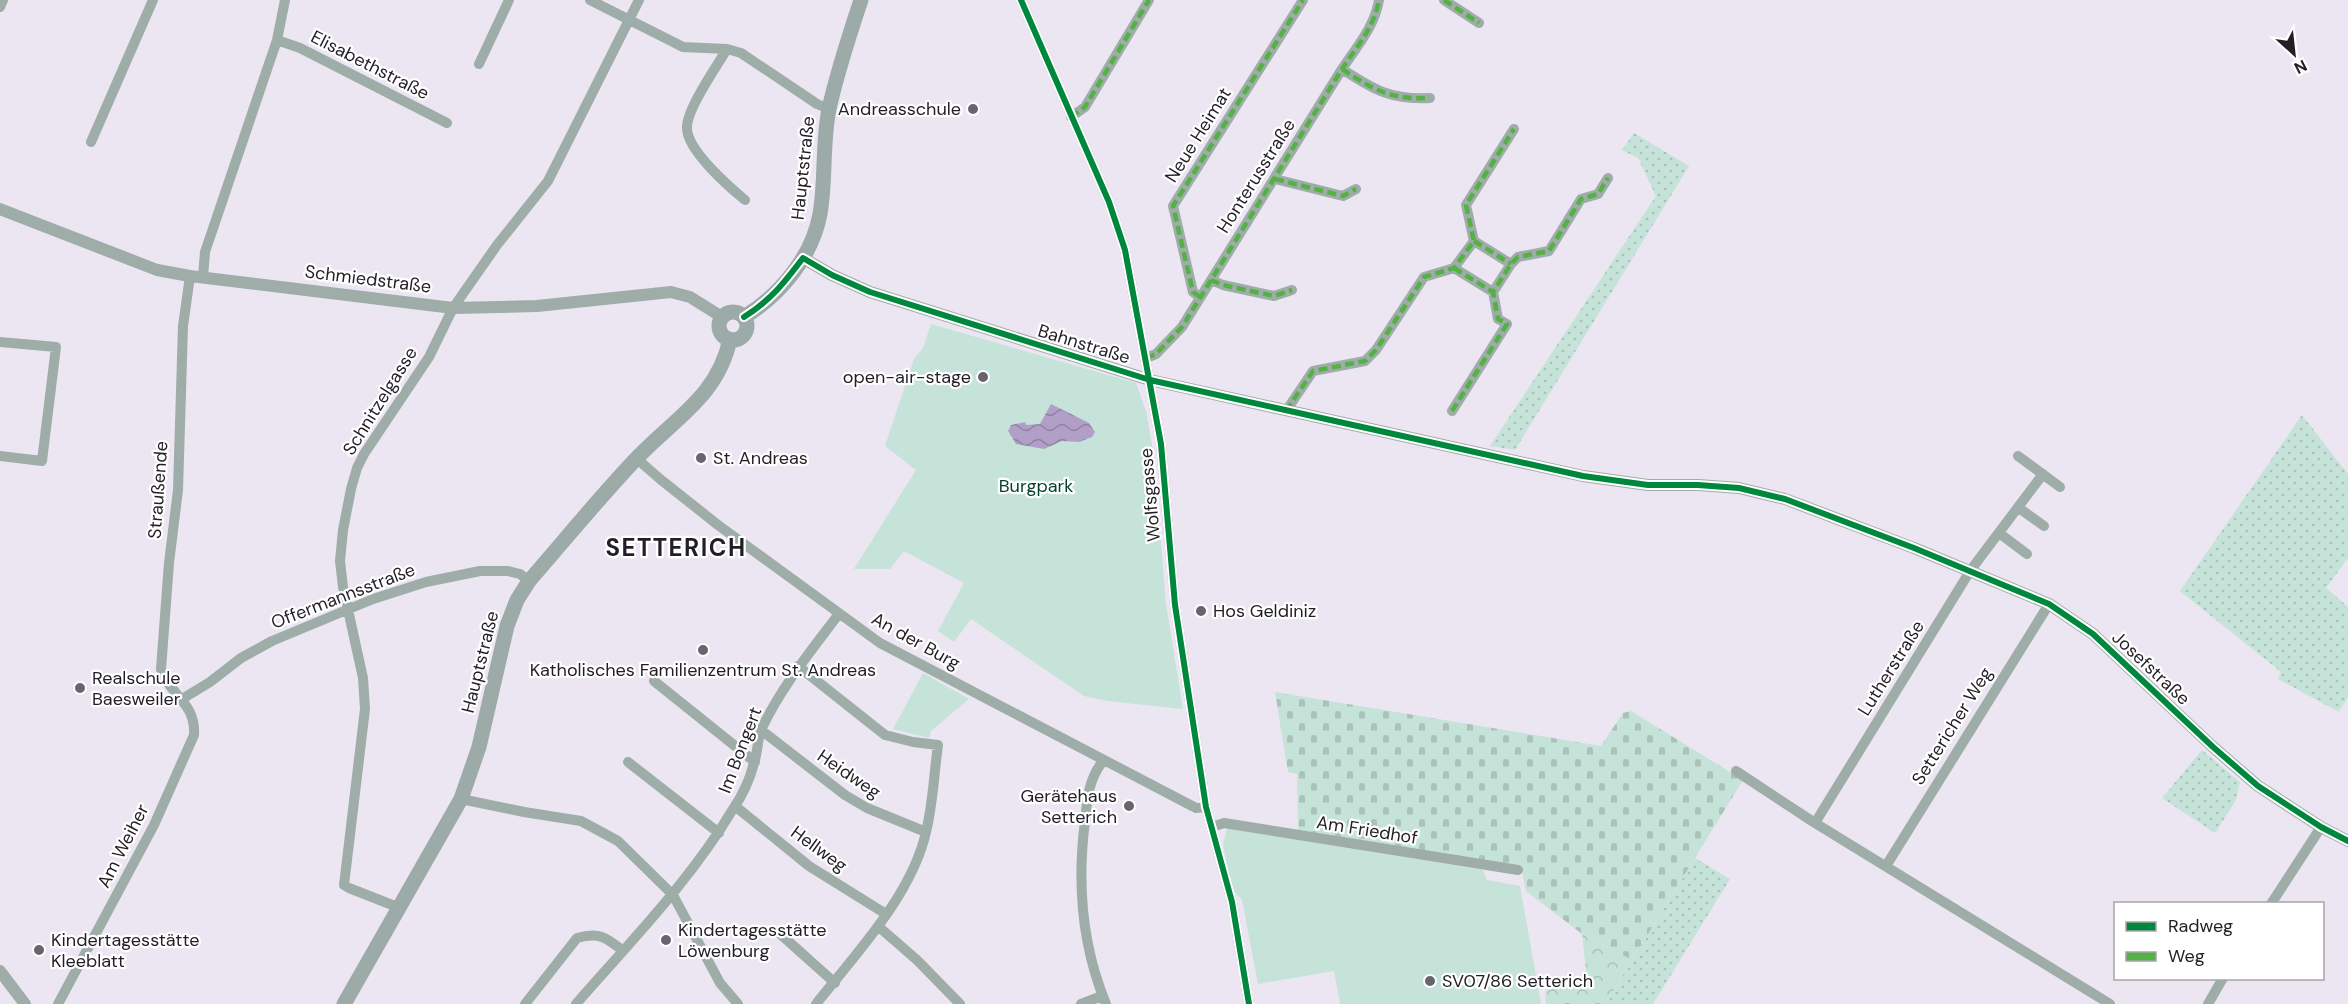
<svg xmlns="http://www.w3.org/2000/svg" width="2348" height="1004" font-family="'DM Sans',sans-serif">
	<style>
		.grass { fill: url(#grass-dots) }
		.forest { fill: url(#forest-crowns) }
		.cemetery { fill: url(#cemetery-stones) }
		.green { fill: #c6e3d9 }
		.water { fill: url(#water-waves) }
		.lines { fill: none; stroke-linecap: round; stroke-linejoin: round }
		.minor { stroke: #9eada7; stroke-width: 10 }
		.tertiary { stroke: #9eada7; stroke-width: 12 }
		.secondary { stroke: #9caba7; stroke-width: 15 }
		.quiet { stroke: #55b145; stroke-width: 4.5; stroke-dasharray: 9 4.5; stroke-linecap: butt }
		.cycleway-casing { stroke: #fff; stroke-width: 10 }
		.cycleway { stroke: #00873e; stroke-width: 6 }
		.poi-dot { fill: #68646d; stroke: #fff; stroke-width: 2 }
		.labels { text-anchor: middle; stroke-width: 4.5; stroke-linejoin: round; paint-order: stroke }
		.street-label { font-size: 18px; fill: #211e25; stroke: #fff }
		.poi-label { font-size: 18px; fill: #211e25; stroke: #fff; text-anchor: start }
		.park-label { font-size: 18px; fill: #07412c; stroke: #fff }
		.district-label { font-size: 24px; font-weight: bold; letter-spacing: 1.5px; fill: #211e25; stroke: #fff }
	</style>
	<defs>
		<pattern id="grass-dots" width="8" height="8" patternUnits="userSpaceOnUse" patternTransform="scale(1.5)"><rect width="8" height="8" fill="#c6e3d9"/><path d="M2 2h.1M6 6h.1" fill="none" stroke="#aac2ba" stroke-width="1.8" stroke-linecap="round"/></pattern>
		<pattern id="forest-crowns" width="20" height="18" patternUnits="userSpaceOnUse" patternTransform="scale(1.5)"><rect width="20" height="18" fill="#c6e3d9"/><path d="M2 6a3 3 0 1 1 6 0M12 15a3 3 0 1 1 6 0" fill="none" stroke="#aac2ba"/></pattern>
		<pattern id="cemetery-stones" width="16" height="16" patternUnits="userSpaceOnUse" patternTransform="scale(1.5)"><rect width="16" height="16" fill="#c6e3d9"/><path d="M2 7V4a2 2 0 0 1 4 0v3zM10 15v-3a2 2 0 0 1 4 0v3z" fill="#aac2ba"/></pattern>
		<pattern id="water-waves" width="16" height="10" patternUnits="userSpaceOnUse" patternTransform="scale(1.5)"><rect width="16" height="10" fill="#b19fc8"/><path d="M0 5q4-4 8 0t8 0" fill="none" stroke="#9081a2"/></pattern>
	</defs>
	<rect width="100%" height="100%" fill="#ebe6f2"/>
	<path class="grass" d="M1634,133L1689,166L1515,450L1490,446L1656,196L1638,158L1622,150Z
		M2302,415L2348,474V558L2326,588L2348,607V697L2339,712L2278,679L2281,672L2180,591Z
		M2202,750L2240,782L2236,800L2215,833L2162,798Z
		M1695,858L1730,879L1653,1004H1605Z"/>
	<path class="forest" d="M1582,934L1632,960L1605,1004H1546L1545,993L1551,982L1565,985L1578,983L1586,970Z"/>
	<path class="cemetery" d="M1275,692L1601,746L1623,713L1631,711L1743,780L1632,960L1582,934L1526,891L1521,867L1298,830L1297,774L1288,772Z"/>
	<path class="green" d="M931,324L1136,383L1146,411L1154,456L1166,604L1183,709L1107,701L1084,696L971,619L954,642L938,631L964,583L904,551L890,569H854L916,470L885,446L914,359L923,348Z
		M923,673L969,699L931,731L929,738L893,729Z
		M1227,828L1483,870L1487,880L1520,886L1541,1004H1340L1334,971L1258,984L1242,900L1232,889L1223,844Z"/>
	<path class="water" d="M1051,404L1089,423L1095,432L1092,437L1079,442L1062,441L1044,449L1016,444L1008,431L1011,425L1025,422L1026,425L1040,424Z"/>
	<g class="lines">
		<path class="minor" d="M590,0L683,47L727,49L741,53L817,104L829,109
			M1021,0L1109,202L1125,250L1161,444L1175,605L1206,807L1232,902L1249,1004
			M1444,0L1479,23
			M0,7L3,0
			M277,40L300,48L447,123
			M727,49C717,66 686,110 687,128C687,150 728,186 745,200
			M479,64L509,0
			M1342,69C1374,90 1391,100 1430,98
			M1071,117L1085,107L1149,0
			M91,142L153,0
			M1275,179L1343,196L1356,189
			M1474,241L1511,264
			M1454,268L1493,292
			M203,277L205,252L277,40L285,0
			M1211,280L1223,285L1274,296L1292,290
			M1200,297L1193,292L1173,206L1303,0
			M0,342L56,347L42,461L0,456
			M1146,358L1156,354L1182,327L1342,69C1356,48 1375,26 1379,0
			M1286,411L1313,371L1365,361L1376,350L1424,277L1454,268L1474,241L1466,205L1514,129
			M1452,411L1507,324L1498,319L1493,292L1511,264L1518,257L1549,251L1581,199L1598,194L1608,178
			M2018,456L2060,487
			M636,458L660,479L718,525L880,643L1196,808L1206,807
			M2019,508L2044,526
			M1999,533L2027,554
			M798,666L885,735L913,742L938,745C934,773 933,804 926,832C912,895 855,955 816,1004
			M654,681L755,762
			M182,699L210,682L241,658L272,641L373,599L426,582L480,571H508L520,574L529,581
			M761,730L845,795L867,808L926,832
			M1103,761C1089,778 1087,799 1085,821C1077,883 1082,946 1106,1004
			M628,762L719,833
			M1736,771L1815,823L2110,1004
			M461,799L524,812L581,821L618,841L673,895L720,983L738,1004
			M735,806L809,866L886,914
			M1815,823L1970,571L2043,474
			M1212,827L1224,823L1518,870
			M1886,866L2049,604
			M2271,904L2321,827
			M400,908L349,888L344,885L365,709L363,678L343,587L340,561L343,530L351,489L357,468L364,454L429,357L453,308L497,245L548,181L639,0
			M879,927L917,960L960,1004
			M778,932L835,983
			M58,1004L154,825L194,735C196,702 169,695 161,669L169,563L178,490L183,326L190,276
			M525,1004L577,938C599,932 606,937 623,951
			M576,1004C631,941 690,881 733,809C742,796 750,779 754,763C758,752 757,739 762,728C782,686 811,651 838,615
			M1081,1004L1102,996
			M2208,1004L2223,978"/>
		<path class="tertiary" d="M0,209L157,270L190,276L453,308L537,306L671,292L690,297L722,317
			M803,258L832,275L870,292L1150,380L1583,476L1648,485H1698L1739,488L1785,499L1914,548L2049,604L2093,634L2213,747L2258,786L2321,827L2348,841
			M0,971L25,1004"/>
		<path class="secondary" d="M719 326a14 14 0 1 1 28 0a14 14 0 1 1-28 0Z
			M744,317C780,295 812,257 820,214C826,179 822,144 829,109C837,73 849,36 861,0
			M344,1004L461,799L479,747L507,626L517,600L529,581C564,541 598,499 635,460C672,420 718,397 730,339"/>
		<path class="quiet" d="M1444,0L1479,23
			M1342,69C1374,90 1391,100 1430,98
			M1071,117L1085,107L1149,0
			M1275,179L1343,196L1356,189
			M1474,241L1511,264
			M1454,268L1493,292
			M1211,280L1223,285L1274,296L1292,290
			M1200,297L1193,292L1173,206L1303,0
			M1146,358L1156,354L1182,327L1342,69C1356,48 1375,26 1379,0
			M1286,411L1313,371L1365,361L1376,350L1424,277L1454,268L1474,241L1466,205L1514,129
			M1452,411L1507,324L1498,319L1493,292L1511,264L1518,257L1549,251L1581,199L1598,194L1608,178"/>
		<g class="cycleway-casing">
			<path id="cycleway" d="M1021,0L1109,202L1125,250L1161,444L1175,605L1206,807L1232,902L1249,1004
				M744,317C771,300 784,283 803,258L832,275L870,292L1150,380L1583,476L1648,485H1698L1739,488L1785,499L1914,548L2049,604L2093,634L2213,747L2258,786L2321,827L2348,841"/>
		</g>
		<use href="#cycleway" class="cycleway"/>
	</g>
	<g class="poi-dot">
		<circle cx="973" cy="109" r="6"/>
		<circle cx="983" cy="377" r="6"/>
		<circle cx="701" cy="458" r="6"/>
		<circle cx="1201" cy="611" r="6"/>
		<circle cx="703" cy="650" r="6"/>
		<circle cx="80" cy="688" r="6"/>
		<circle cx="1129" cy="806" r="6"/>
		<circle cx="666" cy="940" r="6"/>
		<circle cx="39" cy="950" r="6"/>
		<circle cx="1430" cy="981" r="6"/>
	</g>
	<g class="labels">
		<g class="street-label">
			<text transform="translate(370 65) rotate(27)" y="6">Elisabethstraße</text>
			<text transform="translate(1198 135) rotate(-58)" y="6">Neue Heimat</text>
			<text transform="translate(803 168) rotate(-84)" y="6">Hauptstraße</text>
			<text transform="translate(1256 176) rotate(-58)" y="6">Honterusstraße</text>
			<text transform="translate(368 279) rotate(7)" y="6">Schmiedstraße</text>
			<text transform="translate(1084 344) rotate(17)" y="6">Bahnstraße</text>
			<text transform="translate(380 401) rotate(-58)" y="6">Schnitzelgasse</text>
			<text transform="translate(158 490) rotate(-86)" y="6">Straußende</text>
			<text transform="translate(1150 495) rotate(-95)" y="6">Wolfsgasse</text>
			<text transform="translate(343 596) rotate(-21)" y="6">Offermannsstraße</text>
			<text transform="translate(916 641) rotate(29)" y="6">An der Burg</text>
			<text transform="translate(480 662) rotate(-76)" y="6">Hauptstraße</text>
			<text transform="translate(1891 668) rotate(-58)" y="6">Lutherstraße</text>
			<text transform="translate(2151 668) rotate(43)" y="6">Josefstraße</text>
			<text transform="translate(1952 726) rotate(-58)" y="6">Settericher Weg</text>
			<text transform="translate(740 750) rotate(-69)" y="6">Im Bongert</text>
			<text transform="translate(849 774) rotate(34)" y="6">Heidweg</text>
			<text transform="translate(1367 830) rotate(9)" y="6">Am Friedhof</text>
			<text transform="translate(123 846) rotate(-63)" y="6">Am Weiher</text>
			<text transform="translate(819 849) rotate(36)" y="6">Hellweg</text>
		</g>
		<g class="poi-label">
			<text x="961" y="115" text-anchor="end">Andreasschule</text>
			<text x="971" y="383" text-anchor="end">open-air-stage</text>
			<text x="713" y="464">St. Andreas</text>
			<text x="1213" y="617">Hos Geldiniz</text>
			<text x="703" y="676" text-anchor="middle">Katholisches Familienzentrum St. Andreas</text>
			<text x="92" y="684">Realschule<tspan x="92" dy="21">Baesweiler</tspan></text>
			<text x="1117" y="802" text-anchor="end">Gerätehaus<tspan x="1117" dy="21">Setterich</tspan></text>
			<text x="678" y="936">Kindertagesstätte<tspan x="678" dy="21">Löwenburg</tspan></text>
			<text x="51" y="946">Kindertagesstätte<tspan x="51" dy="21">Kleeblatt</tspan></text>
			<text x="1442" y="987">SV07/86 Setterich</text>
		</g>
		<g class="park-label">
			<text x="1036" y="492">Burgpark</text>
		</g>
		<g class="district-label">
			<text x="676" y="556">SETTERICH</text>
		</g>
	</g>
	<rect x="2114" y="902" width="210" height="78" fill="#ffffff" stroke="#a6a5a8" stroke-width="1.5"/>
	<rect x="2126" y="922" width="30" height="9" fill="#00873e" stroke="#a6a5a8" stroke-width="1.5"/>
	<text x="2168" y="932" font-size="18" fill="#211e25">Radweg</text>
	<rect x="2126" y="952" width="30" height="9" fill="#55b145" stroke="#a6a5a8" stroke-width="1.5"/>
	<text x="2168" y="962" font-size="18" fill="#211e25">Weg</text>
	<g transform="translate(2294 54) rotate(153)" stroke="#ffffff" stroke-width="4.5" paint-order="stroke">
	<path d="M0-4.5L10 22L0 15L-10 22Z" fill="#211e25"/>
	<text y="-9" font-size="16" font-weight="bold" text-anchor="middle" fill="#211e25">N</text>
	</g>
</svg>
